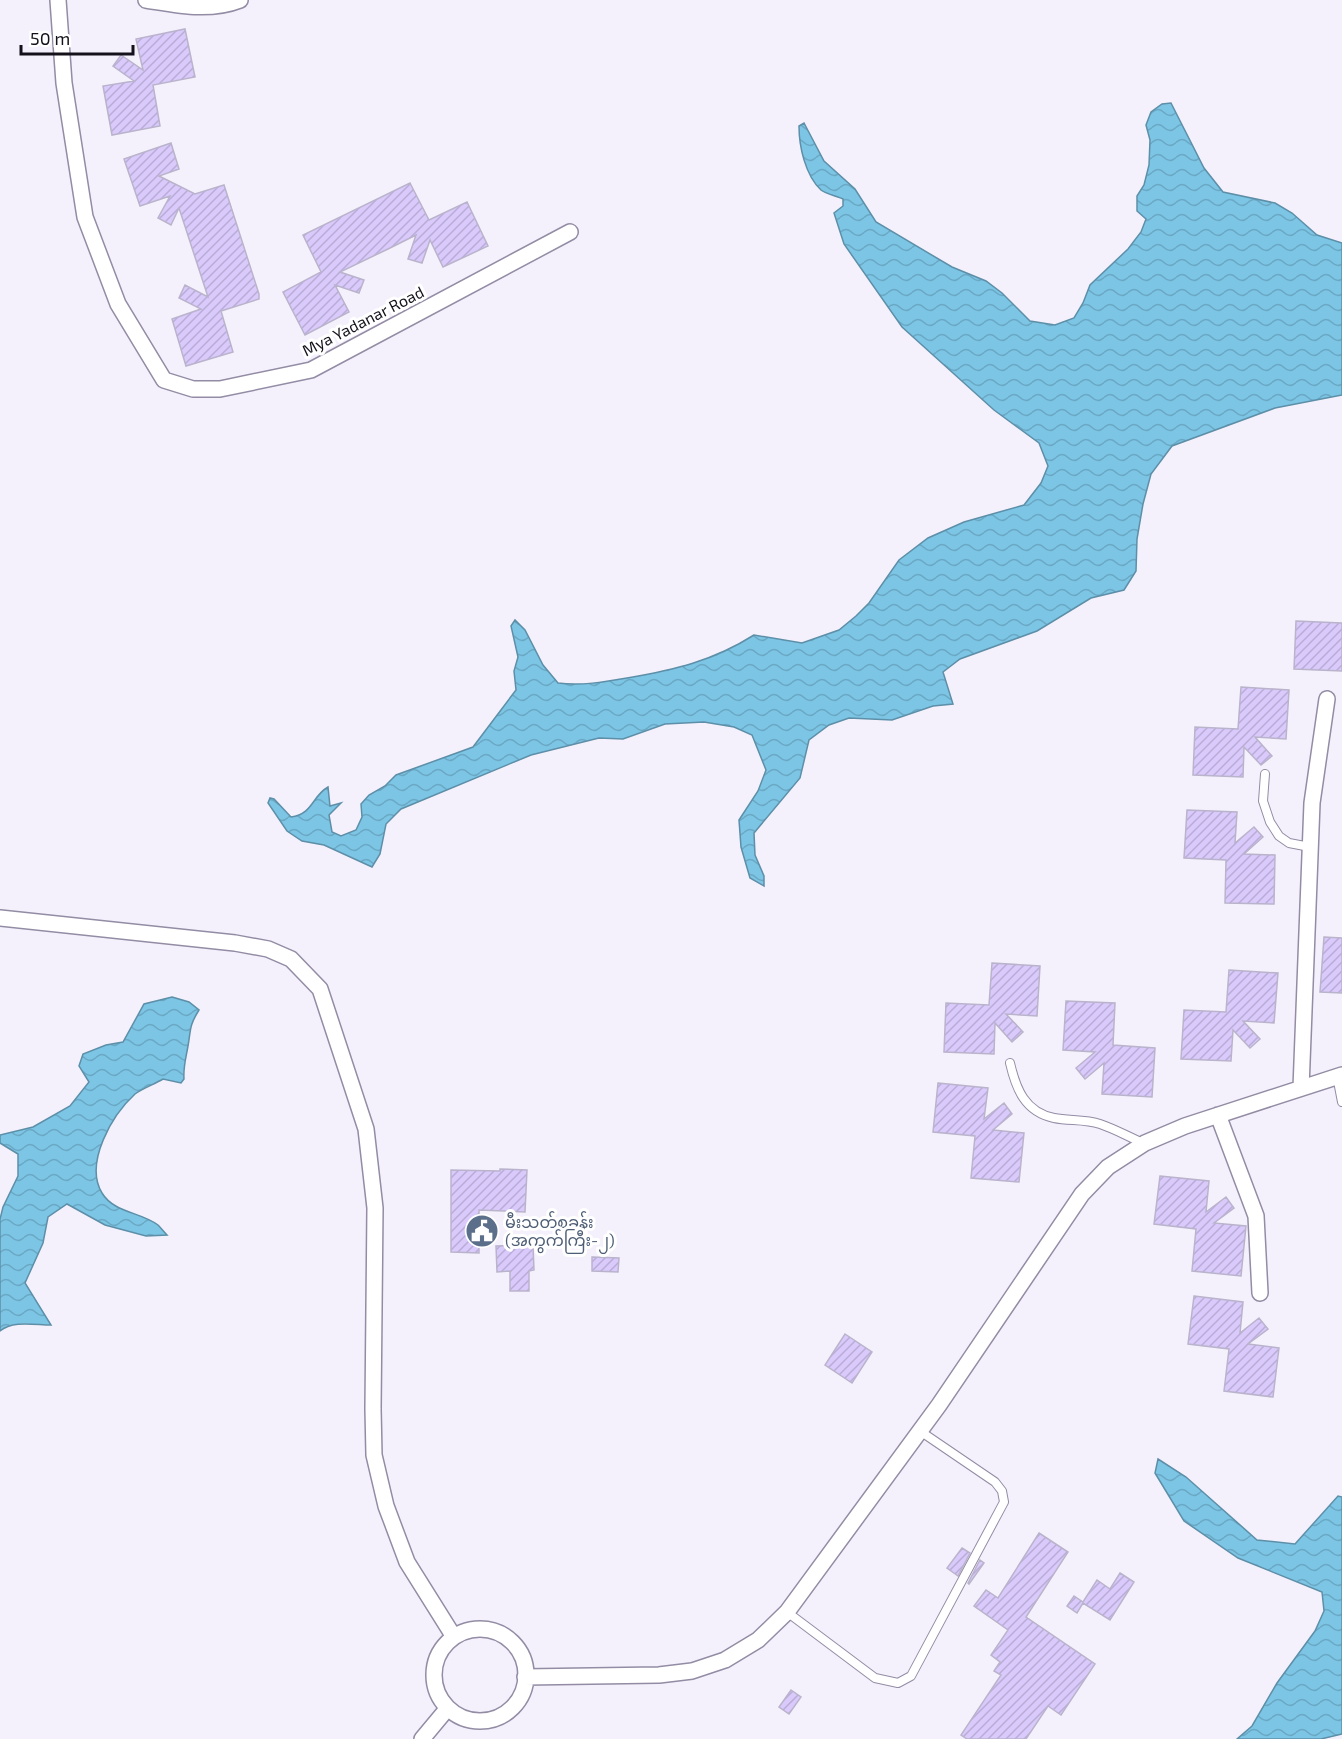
<svg xmlns="http://www.w3.org/2000/svg" width="1342" height="1739" font-family="'Exo 2','Noto Sans Myanmar',sans-serif">
	<style>
		.water { fill: url(#water-waves); stroke: #5d8fa8; stroke-width: 1.5 }
		.building { fill: url(#building-hatch); stroke: #bab3cc; stroke-width: 1.5 }
		.lines { fill: none; stroke-linecap: round; stroke-linejoin: round }
		.service-casing { stroke: #938ca4; stroke-width: 10 }
		.minor-casing { stroke: #938ca4; stroke-width: 18 }
		.service { stroke: #fff; stroke-width: 8 }
		.minor { stroke: #fff; stroke-width: 15 }
		.labels { text-anchor: middle; stroke-width: 6; stroke-linejoin: round; paint-order: stroke }
		.street-label { font-size: 16px; fill: #14111a; stroke: #fff }
		.service-label { font-size: 16px; fill: #4e5e75; stroke: #fff; text-anchor: start }
	</style>
	<defs>
		<pattern id="water-waves" width="16" height="10" patternUnits="userSpaceOnUse" patternTransform="scale(1.5)"><rect width="16" height="10" fill="#7cc5e5"/><path d="M0 5q4-4 8 0t8 0" fill="none" stroke="#6aa8c4"/></pattern>
		<pattern id="building-hatch" width="6" height="6" patternUnits="userSpaceOnUse" patternTransform="scale(1.5)"><rect width="6" height="6" fill="#d9cafb"/><path d="M-1 1l2-2M0 6l6-6M5 7l2-2" fill="none" stroke="#b9acd7"/></pattern>
	</defs>
	<rect width="100%" height="100%" fill="#f5f1fc"/>
	<path class="water" d="M1171,103L1204,168L1223,192L1275,203L1292,213L1317,235L1342,243V395L1275,408L1172,446L1151,474L1143,504L1137,539L1136,571L1124,590L1091,598L1037,631L960,659L943,672L953,704L933,706L892,720L849,718L829,725L809,740L800,778L754,833L755,855L764,876V886L750,878L741,847L739,820L758,791L766,770L752,735L734,727L704,722L665,724L623,739L599,738L531,755L401,809L386,824L380,854L372,867L324,845L302,841L287,831L268,803L270,798L274,799L291,817C313,814 312,796 328,787L330,806L341,803L329,815L332,832L341,836L356,830L362,817L361,804L369,795L385,786L396,775L473,747L516,690L514,671L518,657L511,626L515,620L525,630L543,665L558,683C581,686 604,682 627,678C674,670 713,661 754,635L802,643L839,630L856,616L869,603L899,560L928,538L964,522L1024,505L1041,483L1048,466L1039,443L994,410L902,327L844,244L834,213L843,206V199C837,196 826,194 821,190C805,175 799,146 799,126L804,123L824,161L855,189L876,222L952,267L986,281L1002,293L1030,321L1055,325L1074,318L1083,303L1090,285L1128,249L1141,232L1146,219L1137,211V196L1144,185L1149,165L1150,140L1146,125L1151,112L1162,104Z
		M172,997L189,1002L199,1010C189,1026 191,1029 188,1046C186,1058 183,1067 184,1079L181,1083L163,1079C155,1084 143,1088 135,1094C112,1115 84,1163 102,1193C114,1213 141,1212 158,1225C161,1228 164,1232 167,1235L146,1236L105,1225L67,1204L48,1217L43,1243L25,1283L51,1325C35,1325 13,1320 0,1331V1219L3,1207L18,1176V1154L0,1143V1135L33,1127L70,1106L89,1082L79,1066L83,1054L106,1045L123,1042L144,1004Z
		M1158,1459L1186,1477L1257,1540L1295,1544L1338,1496L1342,1497V1734L1321,1739H1237L1252,1726L1277,1683L1315,1631L1324,1611L1322,1592L1238,1558L1184,1521L1155,1473Z"/>
	<path class="building" d="M185,29L195,77L153,85L160,126L112,135L103,86L134,81L113,66L121,55L143,70L136,39Z
		M171,143L179,169L159,176L195,194L224,185L259,294V299L221,311L233,352L186,366L172,319L201,309L179,298L185,285L208,297L179,208L171,225L158,218L170,196L140,206L124,159Z
		M410,183L429,220L467,202L488,246L443,267L430,240L422,263L408,259L416,235L388,249L340,272L364,280L359,293L335,285L349,312L305,335L283,292L321,272L303,235Z
		M1296,621L1342,623V671L1294,669Z
		M1241,687L1289,690L1286,739L1255,737L1272,756L1261,765L1244,747L1243,777L1193,775L1195,727L1238,729Z
		M1187,810L1237,812L1235,843L1254,827L1263,837L1244,854L1275,855L1274,904L1225,903L1226,860L1184,858Z
		M1324,937L1342,938V993L1320,992Z
		M992,963L1040,966L1037,1016L1006,1014L1023,1032L1012,1042L995,1023L994,1054L944,1052L946,1003L989,1005Z
		M1229,970L1278,973L1274,1023L1243,1021L1260,1039L1250,1048L1233,1030L1231,1061L1181,1059L1184,1010L1226,1012Z
		M1066,1001L1115,1003L1113,1045L1155,1048L1152,1097L1102,1094L1104,1063L1085,1079L1076,1068L1095,1052L1063,1050Z
		M938,1083L988,1088L984,1119L1004,1103L1012,1114L993,1130L1024,1133L1019,1182L971,1178L975,1136L933,1132Z
		M500,1169L527,1170L525,1212L479,1210V1253L451,1252V1170L500,1171Z
		M1160,1176L1209,1181L1206,1212L1226,1197L1234,1208L1214,1223L1246,1226L1241,1276L1192,1271L1196,1229L1154,1224Z
		M533,1245L534,1270L529,1271V1291H510V1271L497,1272L496,1246Z
		M592,1257L619,1258L618,1272L592,1271Z
		M1194,1296L1243,1302L1240,1333L1259,1318L1268,1329L1248,1344L1279,1348L1273,1397L1224,1391L1229,1349L1188,1344Z
		M845,1334L872,1352L852,1383L825,1365Z
		M1039,1533L1068,1552L1026,1617L1095,1664L1061,1715L1048,1706L1026,1739H967L961,1735L1001,1675L994,1671L1000,1662L991,1655L1008,1630L974,1606L986,1590L998,1598Z
		M962,1548L970,1553L958,1576L947,1568Z
		M980,1560L984,1563L969,1584L968,1583Z
		M1120,1573L1134,1582L1110,1620L1083,1603L1077,1613L1067,1606L1074,1596L1083,1602L1097,1580L1110,1589Z
		M791,1690L801,1697L789,1714L779,1707Z"/>
	<g class="lines">
		<g class="service-casing">
			<path id="service" d="M1265,774L1263,801L1270,822L1279,836L1289,843L1310,847
				M1010,1063C1016,1089 1025,1112 1054,1118C1069,1121 1085,1119 1100,1124C1115,1129 1129,1137 1143,1143
				M1337,1076L1342,1102
				M787,1612L875,1678L898,1683L911,1676L1004,1502L1002,1491L995,1482L920,1431"/>
		</g>
		<g class="minor-casing">
			<path id="minor" d="M58,0L64,83L85,217L118,304L164,380L193,389H220L311,370L570,232
				M146,0C178,5 209,12 240,0
				M0,918L235,943L268,949L291,959L320,989L366,1129L375,1208L373,1409L374,1455L386,1506L407,1562L454,1637
				M1301,1088L1312,803L1327,699
				M1218,1115L1256,1216L1260,1293
				M434 1675a46 46 0 1 1 92 0a46 46 0 1 1-92 0Z
				M525,1677L659,1675L692,1671L725,1660L758,1640L787,1612L939,1405L1082,1194L1108,1167L1145,1143L1185,1126L1342,1075
				M422,1739L447,1709"/>
		</g>
		<use href="#service" class="service"/>
		<use href="#minor" class="minor"/>
	</g>
	<defs>
		<g id="civic-disc" transform="scale(1.725)"><circle r="9.5" fill="#5c6f8a" stroke="#fff"/><path d="M-.6-6.5H3V-4.5H.6V-3L4-1V1h2V6H-6V1h2V-1L-.6-3ZM-1.2 2.5V6h2.4V2.5Z" fill="#fff"/></g>
	</defs>
	<g fill-rule="evenodd">
		<use href="#civic-disc" x="482" y="1231"/>
	</g>
	<g class="labels">
		<g class="street-label">
			<text transform="translate(363 321) rotate(-27)" y="6">Mya Yadanar Road</text>
		</g>
		<g class="service-label">
			<text x="505" y="1228">မီးသတ်စခန်း<tspan x="505" dy="18">(အကွက်ကြီး-၂)</tspan></text>
		</g>
	</g>
	<path d="M21 45v9h112v-9" fill="none" stroke="#14111a" stroke-width="3"/>
	<text x="30" y="45" font-size="18" fill="#14111a" stroke="#ffffff" stroke-width="4.5" paint-order="stroke">50 m</text>
</svg>
